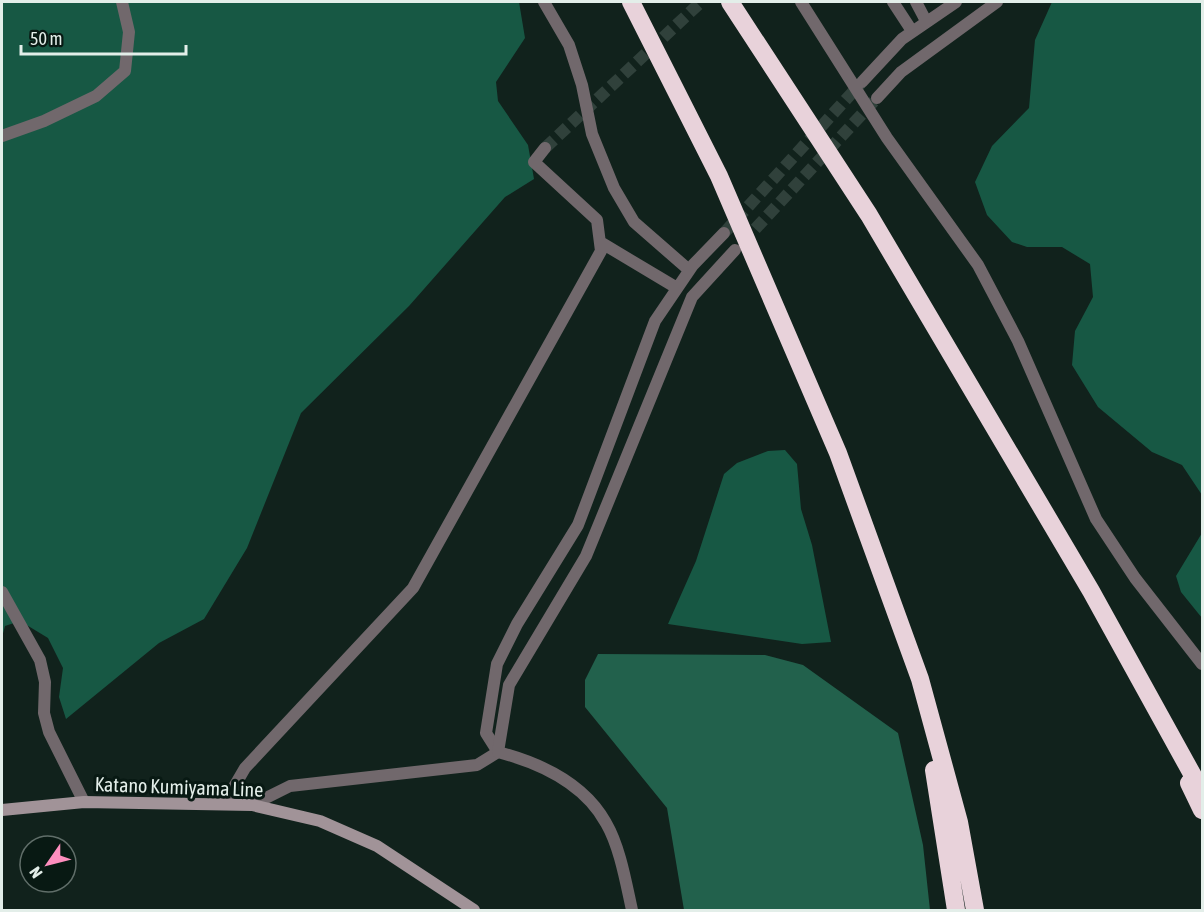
<svg xmlns="http://www.w3.org/2000/svg" width="1204" height="912" font-family="'Asap Condensed',sans-serif">
	<style>
		.forest { fill: #175844 }
		.water { fill: #22614c }
		.lines { fill: none; stroke-linecap: round; stroke-linejoin: round }
		.minor-tunnel { stroke: #30413b; stroke-width: 12; stroke-dasharray: 12 6; stroke-linecap: butt }
		.tertiary-tunnel { stroke: #30413b; stroke-width: 12; stroke-dasharray: 12 6; stroke-linecap: butt }
		.minor { stroke: #71686c; stroke-width: 12 }
		.tertiary { stroke: #71686c; stroke-width: 12 }
		.secondary { stroke: #a19398; stroke-width: 12 }
		.motorway { stroke: #e8d2da; stroke-width: 18 }
		.labels { text-anchor: middle; stroke-width: 6; stroke-linejoin: round; paint-order: stroke }
		.street-label { font-size: 20px; fill: #e3eee9; stroke: #081913 }
	</style>
	<rect width="100%" height="100%" fill="#11221c"/>
	<path class="forest" d="M2,2H519L525,38L496,82L498,101L528,145L534,179L505,197L409,306L301,413L247,548L204,619L159,643L66,719L59,697L63,668L48,638L20,621L5,626L2,637Z
		M1052,2H1202V495L1182,465L1152,452L1098,407L1072,365L1075,331L1093,297L1090,264L1062,247H1027L1012,242L987,215L975,182L992,146L1029,108L1035,40Z
		M785,450L797,464L801,509L812,545L831,642L802,644L668,624L696,561L724,474L737,463L768,451Z
		M1202,533V618L1181,592L1176,576Z"/>
	<path class="water" d="M598,654L765,655L803,665L898,733L923,845L930,910H684L667,808L585,707V680Z"/>
	<g class="lines">
		<path class="minor-tunnel" d="M545,148L701,2
			M724,233L861,83"/>
		<path class="tertiary-tunnel" d="M743,242L877,98"/>
		<path class="minor" d="M544,2L569,45L582,85L592,134L614,188L634,222L689,270
			M801,2L887,138L978,265L1018,341L1096,519L1135,578L1202,664
			M893,2L912,31
			M916,2L926,21
			M862,82L902,39L956,2
			M2,136L44,121L96,96L125,71L129,32L122,2
			M600,242L677,288
			M2,592L40,660L45,682L44,713L49,732L84,802
			M224,804L245,768L413,588L601,251L597,220L534,162L545,148
			M252,805L290,786L477,765L498,752L486,733L497,664L517,624L578,525L655,321L693,265L724,233"/>
		<path class="tertiary" d="M877,98L901,72L997,2
			M632,910C626,883 620,847 606,823C584,783 540,763 498,752L509,685L586,556L692,297L735,250"/>
		<path class="secondary" d="M2,810L84,802L252,805L320,821L377,846L474,910"/>
		<path class="motorway" d="M631,2L719,176L838,453L920,679L959,822L975,910
			M730,2L869,215L1091,591L1202,792
			M934,770L956,910
			M1189,783L1202,810"/>
	</g>
	<g class="labels">
		<g class="street-label">
			<text transform="translate(179 787) rotate(2)" y="7">Katano Kumiyama Line</text>
		</g>
	</g>
	<rect width="1204" height="912" fill="none" stroke="#e3eee9" stroke-width="6"/>
	<g transform="translate(48 864) rotate(235)"><circle r="28" fill="#081913" stroke="#606e69" stroke-width="1.5"/>
	<path d="M0-4.5L10 22L0 15L-10 22Z" fill="#fe8ebe"/>
	<text y="-9" font-size="16" font-weight="bold" text-anchor="middle" fill="#e3eee9">N</text>
	</g>
	<path d="M21 45v9h165v-9" fill="none" stroke="#e3eee9" stroke-width="3"/>
	<text x="30" y="45" font-size="18" fill="#e3eee9" stroke="#081913" stroke-width="4.5" paint-order="stroke">50 m</text>
</svg>
